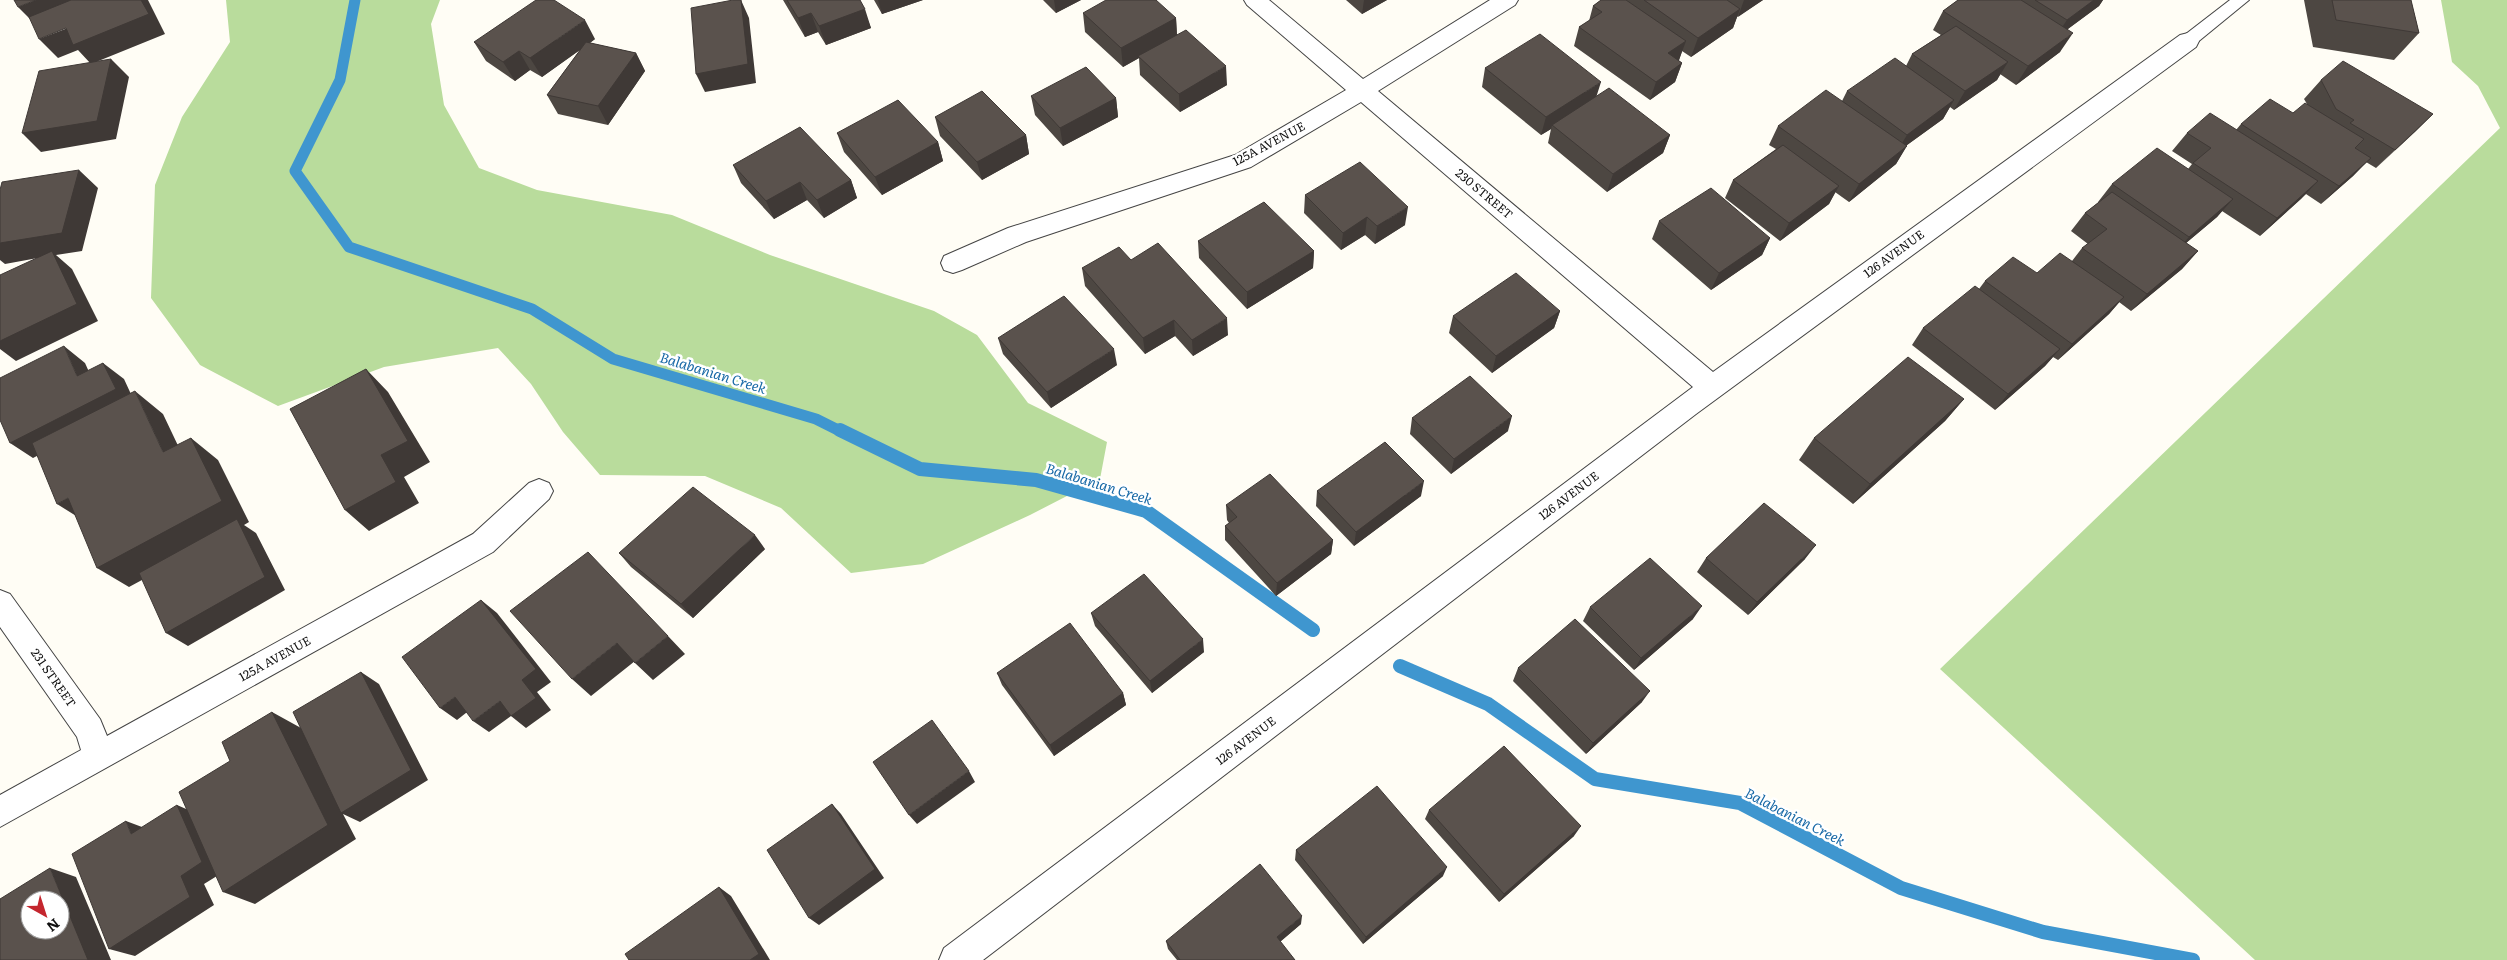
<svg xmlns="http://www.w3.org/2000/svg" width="2507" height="960" font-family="Literata,serif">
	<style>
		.forest { fill: #b9dc9c }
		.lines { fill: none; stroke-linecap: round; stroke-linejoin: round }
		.stream-far1 { stroke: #3f96cf; stroke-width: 11 }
		.stream { stroke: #3f96cf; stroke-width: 14 }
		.service-casing { stroke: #444; stroke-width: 2 }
		.minor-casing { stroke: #444; stroke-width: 2 }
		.service { fill: #fff; fill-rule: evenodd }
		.minor { fill: #fff; fill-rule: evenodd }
		.wall { fill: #4d4742 }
		.shaded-wall { fill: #3f3936 }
		.building { fill: #5a524d; stroke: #3f3936; fill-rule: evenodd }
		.labels { text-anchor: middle; stroke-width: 5; stroke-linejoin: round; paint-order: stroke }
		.street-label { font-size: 12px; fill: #111; stroke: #fff }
		.water-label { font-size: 14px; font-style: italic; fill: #1768a6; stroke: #fff }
	</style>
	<rect width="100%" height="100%" fill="#fffdf5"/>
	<path class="forest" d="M226,0H440L431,24L444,105L479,168L537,190L672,215L770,255L934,311L977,335L1028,403L1107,442L1100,479L1030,515L923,564L851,573L781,508L705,476L600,475L563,432L531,384L498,348L384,367L278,406L200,365L151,298L155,185L182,117L230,42Z
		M2441,0H2507V960H2255L1940,669L2500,128L2478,86L2452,62Z"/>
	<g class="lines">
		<path class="stream-far1" d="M355,0L340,80L295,171L349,247L532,309L613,359L816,419L842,432"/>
		<path class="stream" d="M840,430L920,469L1036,480L1146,511L1313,630
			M1400,666L1488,704L1595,779L1740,803L1901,888L2043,932L2193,960"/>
		<g class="service-casing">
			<path id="service" d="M2230,0H2249L2194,45H2182L2180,41L2182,37Z"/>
		</g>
		<g class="minor-casing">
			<path id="minor" d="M1244,0H1269L1363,79L1490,0H1518L1515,5L1378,91L1713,372L2180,35L2188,33L2196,35L2199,41L2196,47L1696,414L983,960H939L944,948L1693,387L1361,102L1251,167L1026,242L962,270L953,273L944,270L941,263L944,256L1008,228L1235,155L1346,90L1247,5Z
				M539,479L549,483L553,491L549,499L493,552L0,827V795L81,750L77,737L0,627V590L10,594L100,719L107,736L473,534L529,483Z"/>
		</g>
		<use href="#service" class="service"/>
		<use href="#minor" class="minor"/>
	</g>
	<path class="wall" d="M783,0H860L871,28L826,45L818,32L805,37Z
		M874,0H923L882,14Z
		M1043,0H1081L1056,13Z
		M1346,0H1387L1362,14Z
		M1601,0H1763L1737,17L1733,28L1691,57L1682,51L1679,60H1678L1682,63L1675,82L1650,100L1574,46L1579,27L1589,21L1593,6Z
		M1958,0H2103L2099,6L2068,29L2060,52L2016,85L2000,74L1997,80L1954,110L1950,107L1943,119L1907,145L1896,164L1849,202L1835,192L1829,204L1780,241L1725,198L1733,180L1776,149L1769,145L1778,126L1842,101L1847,91L1906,66L1912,54L1941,35L1933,30L1943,11Z
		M2304,0H2411L2419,33L2394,60L2313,47Z
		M1083,13L1176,18L1177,35L1227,85L1180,112L1140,75L1139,58L1123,67L1085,32Z
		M595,39L590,43L636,53L645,71L608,125L558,114L547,95L580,50L542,77L530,70L515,81L486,61L474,42Z
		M1485,68L1596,96L1670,135L1663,153L1607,192L1548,143L1551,129L1541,135L1482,87Z
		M2321,80L2433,114L2376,168L2366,162L2353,176L2321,204L2306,194L2260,236L2222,211L2217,217L2186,243L2198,251L2182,269L2131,311L2119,302L2109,314L2058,360L2053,357L2045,366L1995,410L1912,345L1923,328L1979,289L1985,281L2037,273L2072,261L2082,248L2088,244L2071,231L2085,213L2099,202H2098L2112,184L2188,169L2192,164L2172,151L2187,133L2236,130L2241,124L2293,113L2307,104L2304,99Z
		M1031,96L1116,98L1118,117L1063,146L1035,115Z
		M935,117L1026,135L1029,154L982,180L940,136Z
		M837,133L938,142L943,161L882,195L844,152Z
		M733,165L851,180L857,198L824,218L807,200L774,219L741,183Z
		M1305,195L1405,225L1375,244L1365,235L1341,250L1304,213Z
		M1659,221L1770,238L1762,255L1711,290L1652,239Z
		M1198,241L1314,251L1313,268L1247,309L1199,258Z
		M1131,260L1228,335L1193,356L1175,336L1145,354L1085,286L1082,268Z
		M1560,311L1554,328L1492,373L1449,333L1453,316Z
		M998,338L1117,365L1051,408L1003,354Z
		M1964,399L1945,421L1853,504L1799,460L1814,438Z
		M1412,418L1508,431L1451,474L1410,434Z
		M1317,491L1421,496L1354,546L1316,506Z
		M1226,505L1333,540L1331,554L1276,596L1225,540V526L1229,523L1227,520Z
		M765,549L693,618L631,567L619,553Z
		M1706,558L1805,559L1748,615L1697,572Z
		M1590,607L1693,619L1634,670L1583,621Z
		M1091,613L1204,652L1152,693L1095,626Z
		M1518,668L1642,702L1586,754L1513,681Z
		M997,673L1123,693L1126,705L1054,756L1002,685Z
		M1429,810L1574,836L1499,902L1425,819Z
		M1296,850L1443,876L1363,944L1295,860Z
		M1301,924L1280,942L1295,960H1177L1168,949L1166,941Z"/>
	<path class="shaded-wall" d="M36,0H102L37,26L18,7Z
		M141,0H148L165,34L91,64L78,50L58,58L39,39Z
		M741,0L749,18L756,83L705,92L696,74Z
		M878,0H923L882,14Z
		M1054,0H1081L1056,13Z
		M1364,0H1387L1362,14Z
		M1744,0H1763L1738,17Z
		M2094,0H2103L2099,6L2054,39L2067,20Z
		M865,9L871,28L826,45L819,26Z
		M1740,9L1733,28L1691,57L1698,38Z
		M811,13L818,32L805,37L798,18Z
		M1176,18L1177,37L1138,56L1139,58L1123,67L1121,48Z
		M585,20L595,39L542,77L530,58Z
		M2073,33L2060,52L2016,85L2028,66Z
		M1686,41L1679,60L1661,72L1668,53Z
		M519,51L530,70L515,81L503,62Z
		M636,53L645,71L608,125L598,106Z
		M111,59L129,77L116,139L41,152L22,133Z
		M2008,62L1997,80L1954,110L1965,91Z
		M1682,63L1675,82L1650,100L1656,82Z
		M1226,66L1227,85L1180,112L1179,94Z
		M1601,82L1595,101L1552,125L1551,129L1541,135L1546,117Z
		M1116,98L1118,117L1063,146L1060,128Z
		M1954,100L1943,119L1896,153L1907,135Z
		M2433,114L2415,132L2376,168Z
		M1026,135L1029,154L982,180L977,162Z
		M1670,135L1663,153L1607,192L1613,174Z
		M938,142L943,161L882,195L875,177Z
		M1907,146L1896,164L1849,202L1859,184Z
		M2371,158L2353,176L2321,204L2339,186Z
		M79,170L98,188L82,251L56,255L72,269L98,321L16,361L0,349V341L54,255L5,264L0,260V243Z
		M851,180L857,198L824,218L817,200Z
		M2318,181L2301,199L2260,236L2277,218Z
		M800,182L807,200L774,219L766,201Z
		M1839,186L1829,204L1780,241L1789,223Z
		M2233,199L2217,217L2173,254L2189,237Z
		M1408,207L1405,225L1375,244L1377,226Z
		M1367,217L1365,235L1341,250L1343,233Z
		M1770,238L1762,255L1711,290L1719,273Z
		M1314,251L1313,268L1247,309V292Z
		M2198,251L2182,269L2131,311L2147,294Z
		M2124,297L2109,314L2058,360L2072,344Z
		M1560,311L1554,328L1492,373L1496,356Z
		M1227,318L1228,335L1193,356L1192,340Z
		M1174,320L1175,336L1145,354L1143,338Z
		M64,346L85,363L98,392L77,376Z
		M1114,349L1117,365L1051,408L1047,392Z
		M2060,349L2045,366L1995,410L2008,394Z
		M103,363L124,379L136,405L33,458L10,443Z
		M366,369L388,392L430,462L404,477L419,503L369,531L345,510L381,455Z
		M135,391L163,414L191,473L163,452Z
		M1964,399L1945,421L1853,504L1870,484Z
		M1512,416L1508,431L1451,474L1454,459Z
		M191,438L218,460L249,522L244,525L256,533L285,590L188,646L166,633L240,527L129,587L97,568Z
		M1424,481L1421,496L1354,546L1356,532Z
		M68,498L89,524L57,504Z
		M755,535L765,549L693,618L681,604Z
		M1333,540L1331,554L1276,596L1277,583Z
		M1816,545L1805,559L1748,615L1757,602Z
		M481,600L497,613L551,682L537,692L551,710L526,728L511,716L489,732L473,721L500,701L522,680Z
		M1702,606L1693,619L1634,670L1641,658Z
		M668,636L685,654L653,680L635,663Z
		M1203,639L1204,652L1152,693L1150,681Z
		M617,643L635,661L591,696L572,679Z
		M361,672L379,684L428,780L360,822L343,814L356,839L255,904L223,892L272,712L301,728Z
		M1650,691L1642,702L1586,754L1593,743Z
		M1123,693L1126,705L1054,756L1050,745Z
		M455,697L471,709L457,720L440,708Z
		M969,771L975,782L917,824L909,815Z
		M832,804L841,814L884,878L819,925L809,918Z
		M177,805L200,815L225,871L204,884L214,905L135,956L109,949L181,876Z
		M126,821L150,830L131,834Z
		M1581,826L1574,836L1499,902L1504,894Z
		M1447,867L1443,876L1363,944L1366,937Z
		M50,868L76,877L111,960H87Z
		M719,887L731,896L770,960H750Z
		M1302,916L1301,924L1276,945L1277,937Z"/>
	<path class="building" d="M14,0H36L18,7Z
		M71,0H141L149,14L73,45L66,28L39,39L29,17Z
		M536,0H554L585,20L530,58L519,51L503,62L474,42Z
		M733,0H741L748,64L696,74L691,8Z
		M787,0H860L865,9L819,26L811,13L798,18Z
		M1106,0H1156L1176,18L1121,48L1083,13Z
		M1601,0H1626L1686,41L1668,53L1682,63L1656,82L1579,27L1602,12L1593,6Z
		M1644,0H1727L1740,9L1698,38Z
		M1958,0H2021L2073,33L2028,66L1943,11Z
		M2035,0H2094L2067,20Z
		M2332,0H2411L2419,33L2336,20Z
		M1956,26L2008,62L1965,91L1912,54Z
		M1186,30L1226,66L1179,94L1138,56Z
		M1540,34L1601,82L1546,117L1485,68Z
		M586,42L636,53L598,106L547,95Z
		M1895,58L1954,100L1907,135L1847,91Z
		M111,59L97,121L22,133L39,71Z
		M2343,61L2433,114L2395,150L2350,123L2354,120L2336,109L2321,80Z
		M1086,67L1116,98L1060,128L1031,96Z
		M1609,88L1670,135L1613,174L1552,125Z
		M1826,90L1907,146L1859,184L1778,126Z
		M982,91L1026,135L977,162L935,117Z
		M2270,99L2293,113L2305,103L2364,139L2355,148L2371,158L2339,186L2241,124Z
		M898,100L938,142L875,177L837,133Z
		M2210,113L2318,181L2277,218L2193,163L2211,148L2187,133Z
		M800,127L851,180L817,200L800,182L766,201L733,165Z
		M1783,145L1839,186L1789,223L1733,180Z
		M2157,148L2233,199L2189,237L2112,184Z
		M1360,162L1408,207L1377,226L1367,217L1343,233L1305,195Z
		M79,170L62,233L0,243V190L2,182Z
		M1711,188L1770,238L1719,273L1659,221Z
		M2112,192L2198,251L2147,294L2082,248L2107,229L2085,213Z
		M1264,202L1314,251L1247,292L1198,241Z
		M1158,243L1227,318L1192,340L1174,320L1143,338L1082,268L1119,247L1131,260Z
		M52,251L77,304L0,341V275Z
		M2060,253L2124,297L2072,344L1985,281L2013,257L2037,273Z
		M1516,273L1560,311L1496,356L1453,316Z
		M1975,286L2060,349L2008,394L1923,328Z
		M1064,296L1114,349L1047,392L998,338Z
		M64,346L77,376L103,363L116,389L10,443L0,420V378Z
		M1908,357L1964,399L1870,484L1814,438Z
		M366,369L408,441L381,455L396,482L345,510L290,409Z
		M1470,376L1512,416L1454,459L1412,418Z
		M135,391L163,452L191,438L222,501L97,568L68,498L57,504L32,443Z
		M1385,442L1424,481L1356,532L1317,491Z
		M1270,474L1333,540L1277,583L1225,526L1237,517L1226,505Z
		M693,487L755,535L681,604L619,553Z
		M1764,503L1816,545L1757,602L1706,558Z
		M237,519L265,577L166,633L139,573Z
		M588,552L668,636L635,663L617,643L572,679L510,611Z
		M1650,558L1702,606L1641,658L1590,607Z
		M1144,574L1203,639L1150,681L1091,613Z
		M481,600L536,669L522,680L536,698L511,716L500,701L473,721L455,697L440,708L402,657Z
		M1575,619L1650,691L1593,743L1518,668Z
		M1070,623L1123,693L1050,745L997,673Z
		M361,672L411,770L341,813L293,712Z
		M272,712L328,825L223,892L179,792L230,761L222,742Z
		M932,720L969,771L909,815L873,762Z
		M1504,746L1581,826L1504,894L1429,810Z
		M1377,786L1447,867L1366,937L1296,850Z
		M832,804L875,869L809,918L767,850Z
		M177,805L202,862L181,876L190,897L109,949L72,854L126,821L131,834Z
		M1260,864L1302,916L1277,937L1295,960H1180L1166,941Z
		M50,868L88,960H0V899ZM30,900H60V930H30Z
		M719,887L759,954L750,960H629L625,954Z"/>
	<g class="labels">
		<g class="street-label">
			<text transform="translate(1269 144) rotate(-28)" y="4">125A AVENUE</text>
			<text transform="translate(1484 194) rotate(40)" y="4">230 STREET</text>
			<text transform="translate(1894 254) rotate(-36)" y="4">126 AVENUE</text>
			<text transform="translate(1569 496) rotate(-37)" y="4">126 AVENUE</text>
			<text transform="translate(275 659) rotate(-29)" y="4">125A AVENUE</text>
			<text transform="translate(53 678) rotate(55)" y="4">231 STREET</text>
			<text transform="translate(1246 741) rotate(-37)" y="4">126 AVENUE</text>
		</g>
		<g class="water-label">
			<text transform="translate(713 373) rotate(17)" y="5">Balabanian Creek</text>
			<text transform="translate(1099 484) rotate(17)" y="5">Balabanian Creek</text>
			<text transform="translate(1795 817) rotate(27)" y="5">Balabanian Creek</text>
		</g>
	</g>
	<g transform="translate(45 915) rotate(141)"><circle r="24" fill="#ffffff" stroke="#a0a0a0"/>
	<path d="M0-4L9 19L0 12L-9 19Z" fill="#c4262e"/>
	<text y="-8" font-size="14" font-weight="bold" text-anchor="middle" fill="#111111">N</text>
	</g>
</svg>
